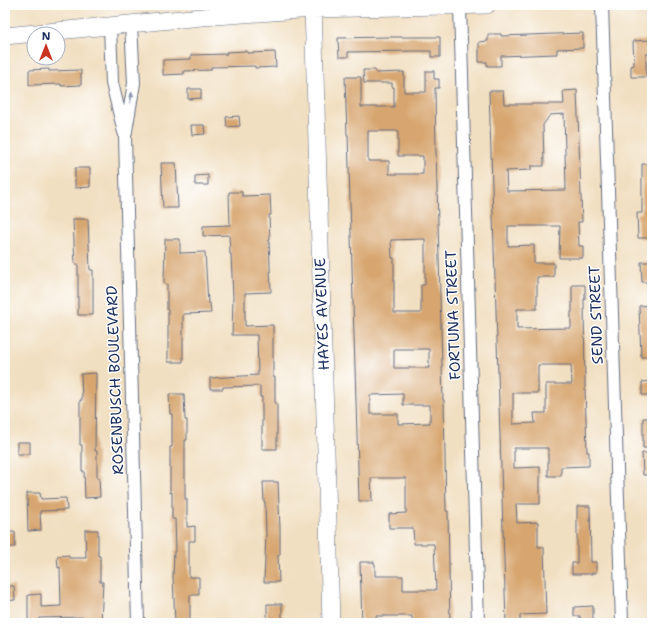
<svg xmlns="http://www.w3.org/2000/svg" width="657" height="628" font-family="'Shantell Sans',sans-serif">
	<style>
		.building { fill: #d7a66f; fill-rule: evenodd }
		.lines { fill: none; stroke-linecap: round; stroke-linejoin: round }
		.street-casing { stroke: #666d81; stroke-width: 14 }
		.secondary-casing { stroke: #666d81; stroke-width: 18 }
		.street { stroke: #fff; stroke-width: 12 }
		.secondary { stroke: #fff; stroke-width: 17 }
		.oneway { fill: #8d97ae }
		.labels { text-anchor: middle; stroke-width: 3; stroke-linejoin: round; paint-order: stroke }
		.street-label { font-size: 15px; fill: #1b2f5e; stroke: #fff }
	</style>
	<rect width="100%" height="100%" fill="#fff"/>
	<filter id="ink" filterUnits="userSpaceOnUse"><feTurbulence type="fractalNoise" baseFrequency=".025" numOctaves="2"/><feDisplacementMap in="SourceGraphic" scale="8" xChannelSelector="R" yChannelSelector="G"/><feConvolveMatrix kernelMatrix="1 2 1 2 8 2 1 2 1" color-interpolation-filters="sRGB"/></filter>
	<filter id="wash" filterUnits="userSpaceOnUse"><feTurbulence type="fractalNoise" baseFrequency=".012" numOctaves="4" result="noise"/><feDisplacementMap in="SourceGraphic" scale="16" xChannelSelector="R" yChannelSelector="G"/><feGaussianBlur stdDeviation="0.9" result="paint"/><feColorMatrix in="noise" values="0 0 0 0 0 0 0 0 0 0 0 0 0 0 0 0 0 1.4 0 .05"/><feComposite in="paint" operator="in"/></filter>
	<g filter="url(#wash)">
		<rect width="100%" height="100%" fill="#f1dfc1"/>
		<g id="blocks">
			<path class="building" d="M583,33V48L557,49V54L501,56V66H487V62H479V42L488,41V34H501V36Z
				M387,37H440V57H431V51H414L348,52V57H339L338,38Z
				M652,40V54H646V77H631V66L634,65L633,41Z
				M246,51L247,53L275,52L276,67L255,68V66L211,67V70L184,71V74L163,75V60L191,59V55L227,54L226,52Z
				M49,69V71L81,70V85L61,86V84L29,85V70Z
				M363,70H375L376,73L404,72V92H426V71H434V79H439V88H435L436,151L443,400H444L446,511H448L450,623H412V616H376V623H362L360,562H374V564H375V576H403V590H436L434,544H414L413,528H389V514L406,513V478H371L372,501H359L348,135H347L345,77H361V107H394V87H392V83H364ZM368,131H398V156H423V174H389V161H368ZM425,239V285H421V313H394V258H392L391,240ZM394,349H429V368H394ZM403,394V405H430V423L398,424V414H370V395Z
				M188,89H201V98L188,99Z
				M577,90L582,222H578L579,246H583V258H559L560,226H508V246L534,245V263H554V277H537V309H517V329L571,328V312H572V285H585V299H584L585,388L587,452H589V466L561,467V476H548V448H514V468L540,467V504H516L517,523L538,522V547H544L546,614L520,615V623H506L489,91H503L504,104H564L563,91ZM564,114L566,190L507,191L506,171L531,170V166H544L543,125L550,115ZM538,365H571L572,384H546V413H534L535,423L513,424V393H538Z
				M239,116L240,126L227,127L226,117Z
				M191,125H204L205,134L192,135Z
				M161,163H176L178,208H163Z
				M642,164H652V238H638L637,213H642Z
				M75,168H90V187L75,188Z
				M208,175V185H195V176Z
				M229,192H242V196L270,195L271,215H269L270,240H269L271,292L245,293V326L273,325V377H275V403H277V449H262V397H260V386L223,387V389H210V378L258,375L257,335H232L233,297L231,254H230L229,235L203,236V226L230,225Z
				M73,219H88L90,270H93V315H78V264H75Z
				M165,239H180V253L205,252L208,303H210L211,313L183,314V362H168V310H167V284H164Z
				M641,262H652V282H642Z
				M652,305V357H641L639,306Z
				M96,373L95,451H97V478H99L100,497L85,498L84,471H82V445H80V400H82L81,374Z
				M652,381V395H642V382Z
				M169,394H184L185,420H187V440H185V499H187V527L195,526V541H189V577H199V595H190V623H175L173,577L174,551H176L175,519H172V492L170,493V447H172V414H170Z
				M643,418H652V448H643Z
				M17,442H30V454H17Z
				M642,453H652V475H643Z
				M263,482H278L280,529V555H278L279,582H264L266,535L265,502H264Z
				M27,493H40L41,499L66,498L67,510L40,511L41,530L28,531Z
				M577,506H590L591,562H596V573H592V574H572V563H577Z
				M85,530H98V556H100V582H103L101,623H86V617L39,618V623H28V595L41,594V607L61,606L60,567L58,568L57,556L69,555V558H86Z
				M5,532H15V547H5Z
				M5,586H14L15,600L5,601Z
				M267,604H282V623H267Z
				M593,606V623H580V616H574V607Z"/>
		</g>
	</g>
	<g filter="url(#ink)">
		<use href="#blocks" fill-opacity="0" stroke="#666d81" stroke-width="1"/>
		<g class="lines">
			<g class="street-casing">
				<path id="street" d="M602,5L622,623
					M460,6L478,623
					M131,24L134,83L125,137L138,623
					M110,26L112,83L124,132"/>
			</g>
			<g class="secondary-casing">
				<path id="secondary" d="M313,5L331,623
					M5,36L202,17L313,9L487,5"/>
			</g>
			<use href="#street" class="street"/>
			<use href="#secondary" class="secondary"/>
		</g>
		<defs><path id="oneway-solid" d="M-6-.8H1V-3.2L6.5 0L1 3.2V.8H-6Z"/></defs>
		<use class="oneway" href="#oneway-solid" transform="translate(131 98) rotate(-81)"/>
	</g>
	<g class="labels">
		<g class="street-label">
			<text transform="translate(322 314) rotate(-92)" y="5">HAYES AVENUE</text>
			<text transform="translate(453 315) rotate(-92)" y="5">FORTUNA STREET</text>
			<text transform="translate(596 315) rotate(-92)" y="5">SEND STREET</text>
			<text transform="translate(115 380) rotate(-92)" y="5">ROSENBUSCH BOULEVARD</text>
		</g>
	</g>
	<rect width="657" height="628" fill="none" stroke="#fff" stroke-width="20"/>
	<g transform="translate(46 46)"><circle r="19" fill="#ffffff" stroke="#a4acbf"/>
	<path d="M0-3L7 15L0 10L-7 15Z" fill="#c8321e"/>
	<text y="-6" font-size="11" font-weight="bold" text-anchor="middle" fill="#1b2f5e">N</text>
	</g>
</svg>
